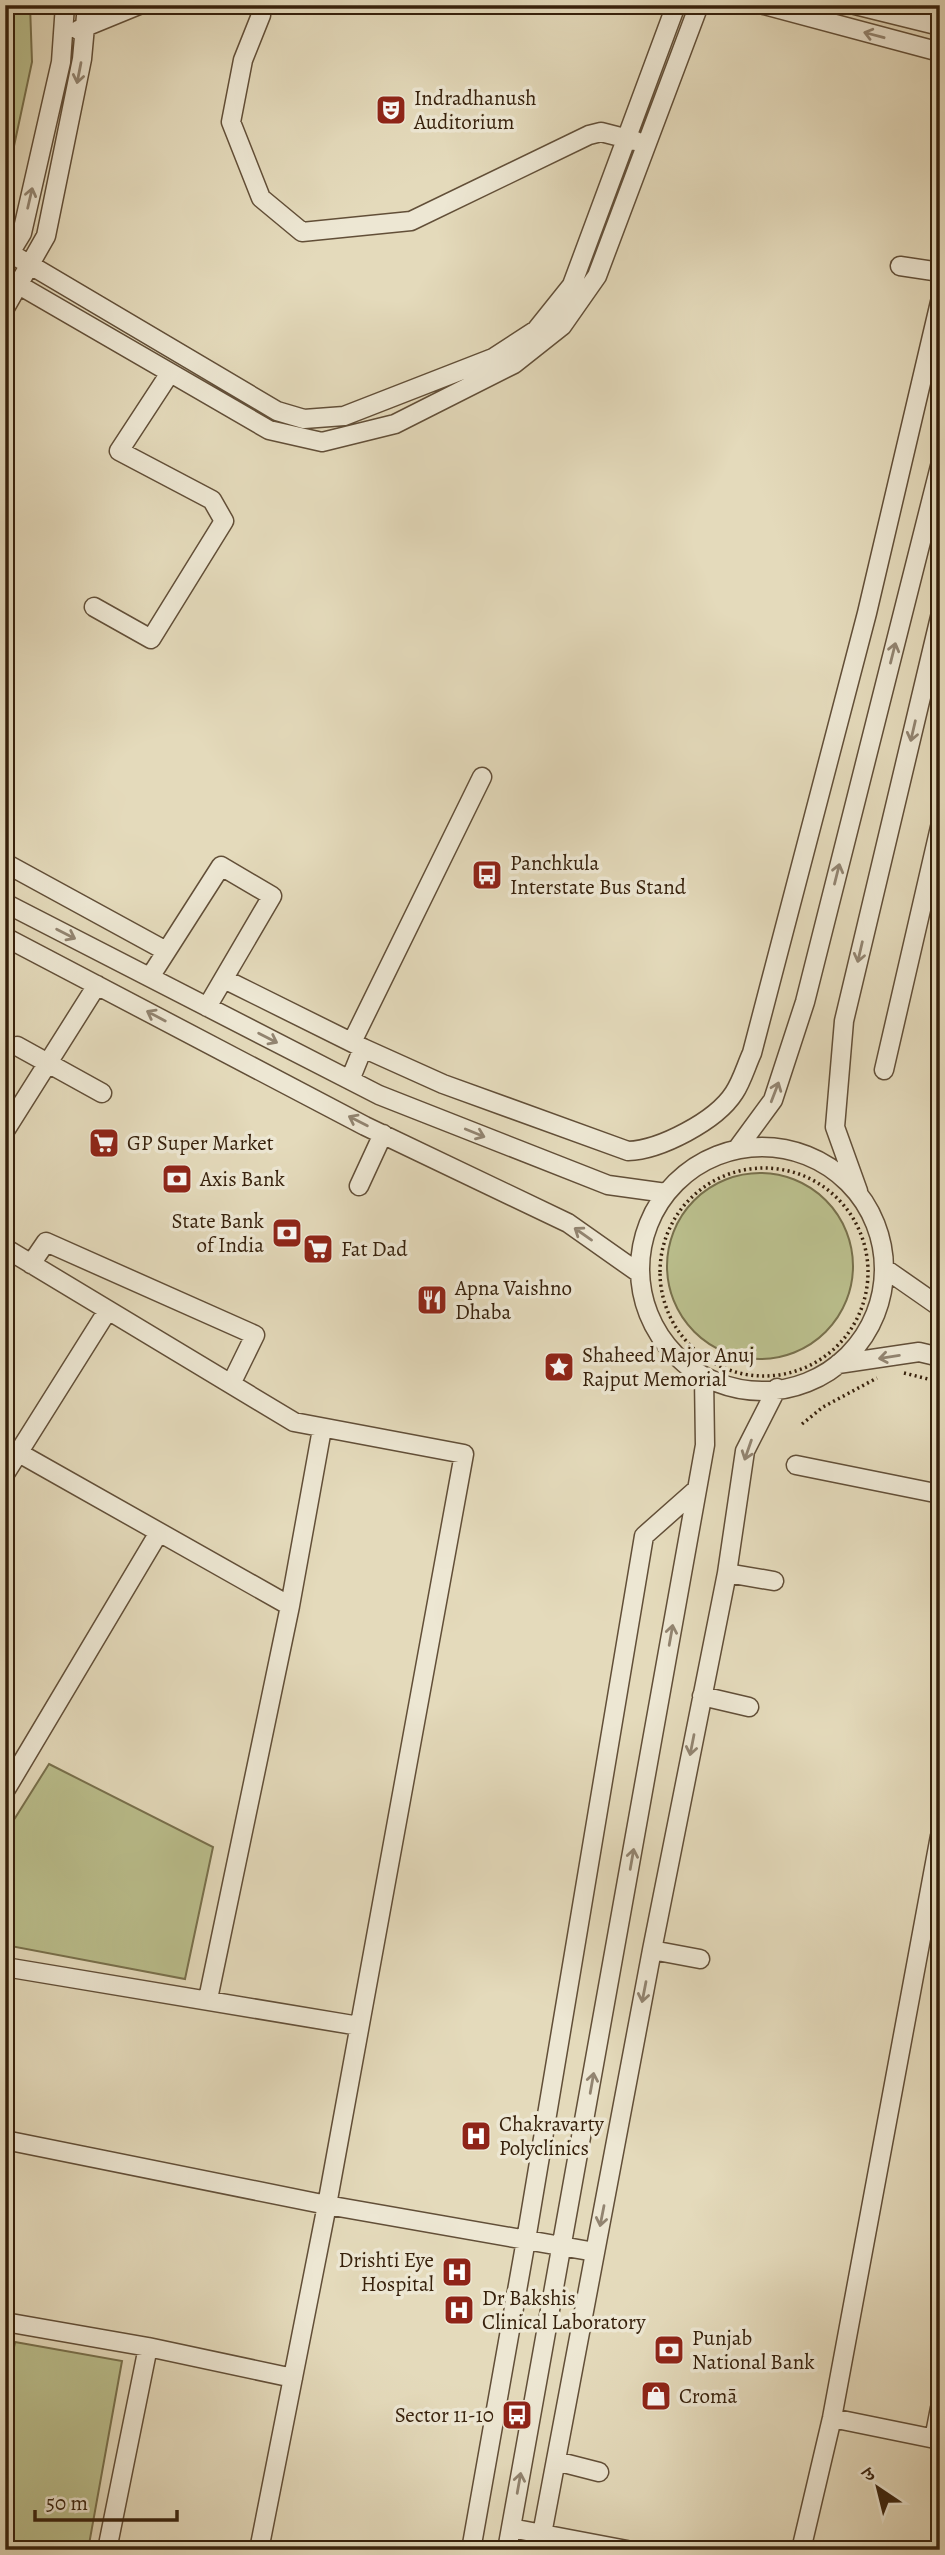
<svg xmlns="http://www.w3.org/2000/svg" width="945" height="2555" font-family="Alegreya,'Noto Serif Devanagari',serif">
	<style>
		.green { fill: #babe8c; stroke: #78704c; stroke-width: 2 }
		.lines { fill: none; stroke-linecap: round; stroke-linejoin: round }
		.minor-casing { stroke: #624f38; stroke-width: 21 }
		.path { stroke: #37210c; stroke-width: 3.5; stroke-dasharray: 2 3.5; stroke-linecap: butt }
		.minor { stroke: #ede7d3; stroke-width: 18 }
		.oneway { stroke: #928470 }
		.labels { text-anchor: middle; stroke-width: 7; stroke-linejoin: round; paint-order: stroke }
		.poi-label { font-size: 21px; fill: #37210c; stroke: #ede7d3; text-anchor: start }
	</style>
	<rect width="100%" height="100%" fill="#e4dabb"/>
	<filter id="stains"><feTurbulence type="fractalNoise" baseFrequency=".00286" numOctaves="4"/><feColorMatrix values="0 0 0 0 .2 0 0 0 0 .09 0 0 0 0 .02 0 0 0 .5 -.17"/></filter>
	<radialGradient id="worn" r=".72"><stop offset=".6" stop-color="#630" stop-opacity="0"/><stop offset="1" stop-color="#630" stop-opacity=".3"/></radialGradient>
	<path class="green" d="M5,5H30L32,62L5,188Z
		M667 1266a93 93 0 1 1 186 0a93 93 0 1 1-186 0Z
		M49,1764L213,1847L185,1979L5,1945V1834Z
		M15,2342L122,2361L88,2550H5V2393Z"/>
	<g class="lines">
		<g class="minor-casing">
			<path id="minor" d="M258,5L261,15L243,60L231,122L261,198L302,232L411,221L589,135L601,132L636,141
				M764,5L940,52
				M855,5L940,26
				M78,30L139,5
				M10,253L277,411L304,419L344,416L493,358L536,330L572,285L676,5
				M5,261L22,233L61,62L65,5
				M900,266L940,272
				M5,277L269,430L322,442L395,424L514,364L562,326L597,276L699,5
				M5,308L46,236L82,59L87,5
				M94,607L151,639L224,521L212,500L119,451L170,373
				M5,863L166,951
				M5,903L379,1095L608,1185L666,1193
				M5,937L365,1126L568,1223L639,1273
				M150,977L221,866L272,896L207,1007
				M224,979L363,1048L350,1080
				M352,1042L482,777
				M17,1046L102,1093
				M363,1048L443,1084L628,1151C660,1150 716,1121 734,1093C742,1081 746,1066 752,1053L867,613L940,302
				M884,1070L940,827
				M5,1131L97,985
				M640 1269a122 122 0 1 1 244 0a122 122 0 1 1-244 0Z
				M737,1149L773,1100L805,1002L940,466
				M359,1186L383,1134
				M858,1191L835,1127L844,1021L940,617
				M5,1248L294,1422L464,1454L327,2205L259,2550
				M31,1264L46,1242L255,1335L231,1384
				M884,1268L940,1307
				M838,1364L919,1352L940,1357
				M19,1453L290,1606
				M796,1465L940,1494
				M5,1474L108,1310
				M727,1573L774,1581
				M702,1696L749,1707
				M5,1791L158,1534
				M652,1950L700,1959
				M5,1967L359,2026
				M208,1999L290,1606L322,1429
				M5,2140L327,2205L595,2252
				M5,2322L148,2347L293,2378
				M832,2418L940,2440
				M934,2439L940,2408
				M556,2461L599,2472
				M511,2528L627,2550
				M107,2550L148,2347
				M471,2550L526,2240L644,1536L697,1489
				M507,2550L705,1445L704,1377
				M539,2550L652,1950L727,1573L745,1451L777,1388
				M801,2550L832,2418L940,1836"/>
		</g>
		<path class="path" d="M5,96L12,76V5
			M660 1272a104 104 0 1 1 208 0a104 104 0 1 1-208 0Z
			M904,1373L940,1382
			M802,1424L823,1407L877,1378"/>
		<use href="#minor" class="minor"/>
	</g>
	<defs><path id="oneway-shaft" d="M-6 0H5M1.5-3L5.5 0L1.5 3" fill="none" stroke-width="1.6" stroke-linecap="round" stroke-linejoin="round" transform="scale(1.75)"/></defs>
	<g class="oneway">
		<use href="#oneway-shaft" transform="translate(874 35) rotate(-165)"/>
		<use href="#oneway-shaft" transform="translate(79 73) rotate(101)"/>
		<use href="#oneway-shaft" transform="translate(30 198) rotate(-77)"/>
		<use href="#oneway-shaft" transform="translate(893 653) rotate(-76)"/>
		<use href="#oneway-shaft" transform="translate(913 731) rotate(103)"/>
		<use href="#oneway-shaft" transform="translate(837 874) rotate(-76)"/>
		<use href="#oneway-shaft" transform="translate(66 934) rotate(27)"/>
		<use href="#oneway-shaft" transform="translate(860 952) rotate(103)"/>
		<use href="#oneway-shaft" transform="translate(156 1016) rotate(-152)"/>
		<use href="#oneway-shaft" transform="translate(268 1038) rotate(27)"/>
		<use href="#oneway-shaft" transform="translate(775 1092) rotate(-69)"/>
		<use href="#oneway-shaft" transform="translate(358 1121) rotate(-153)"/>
		<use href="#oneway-shaft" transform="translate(475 1133) rotate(22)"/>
		<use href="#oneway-shaft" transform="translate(583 1234) rotate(-145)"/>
		<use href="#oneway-shaft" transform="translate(889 1357) rotate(171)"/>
		<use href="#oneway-shaft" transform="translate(748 1450) rotate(109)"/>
		<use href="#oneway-shaft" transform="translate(671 1635) rotate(-80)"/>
		<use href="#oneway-shaft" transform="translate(692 1745) rotate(101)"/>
		<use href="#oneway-shaft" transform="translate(632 1859) rotate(-80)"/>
		<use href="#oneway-shaft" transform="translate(644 1992) rotate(101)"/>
		<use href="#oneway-shaft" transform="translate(592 2083) rotate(-80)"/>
		<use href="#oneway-shaft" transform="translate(602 2216) rotate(101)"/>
		<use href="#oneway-shaft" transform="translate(519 2483) rotate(-80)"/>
	</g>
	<defs>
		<g id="theatre-square" transform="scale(1.575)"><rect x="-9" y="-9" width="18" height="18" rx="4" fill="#8f2418" stroke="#ede7d3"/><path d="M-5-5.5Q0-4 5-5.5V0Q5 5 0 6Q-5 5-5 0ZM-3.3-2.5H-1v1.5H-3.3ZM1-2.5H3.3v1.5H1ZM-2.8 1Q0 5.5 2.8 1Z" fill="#fff"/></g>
		<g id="bus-square" transform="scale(1.575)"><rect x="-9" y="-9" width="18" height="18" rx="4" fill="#8f2418" stroke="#ede7d3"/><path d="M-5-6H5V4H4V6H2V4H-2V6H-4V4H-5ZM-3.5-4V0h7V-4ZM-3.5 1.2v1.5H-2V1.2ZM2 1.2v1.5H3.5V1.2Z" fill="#fff"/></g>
		<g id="supermarket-square" transform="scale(1.575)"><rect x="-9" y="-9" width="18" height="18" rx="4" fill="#8f2418" stroke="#ede7d3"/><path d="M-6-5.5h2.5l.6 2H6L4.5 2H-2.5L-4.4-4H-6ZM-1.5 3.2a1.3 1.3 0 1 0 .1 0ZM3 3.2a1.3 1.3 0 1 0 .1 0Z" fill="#fff"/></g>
		<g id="bank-square" transform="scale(1.575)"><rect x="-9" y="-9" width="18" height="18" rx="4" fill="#8f2418" stroke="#ede7d3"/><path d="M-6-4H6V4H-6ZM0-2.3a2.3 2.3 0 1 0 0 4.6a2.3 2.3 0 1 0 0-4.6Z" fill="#fff"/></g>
		<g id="restaurant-square" transform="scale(1.575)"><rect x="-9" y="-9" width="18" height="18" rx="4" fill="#8f2418" stroke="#ede7d3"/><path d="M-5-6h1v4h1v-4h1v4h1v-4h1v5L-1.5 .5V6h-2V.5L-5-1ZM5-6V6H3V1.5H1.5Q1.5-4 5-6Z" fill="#fff"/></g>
		<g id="sight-square" transform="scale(1.575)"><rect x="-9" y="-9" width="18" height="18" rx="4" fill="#8f2418" stroke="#ede7d3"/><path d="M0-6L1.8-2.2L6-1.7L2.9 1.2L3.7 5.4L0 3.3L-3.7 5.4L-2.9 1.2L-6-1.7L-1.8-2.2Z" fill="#fff"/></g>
		<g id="hospital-square" transform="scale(1.575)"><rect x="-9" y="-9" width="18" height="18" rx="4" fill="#8f2418" stroke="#ede7d3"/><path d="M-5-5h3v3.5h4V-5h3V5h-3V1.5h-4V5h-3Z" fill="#fff"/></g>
		<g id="shop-square" transform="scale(1.575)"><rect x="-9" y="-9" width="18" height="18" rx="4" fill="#8f2418" stroke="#ede7d3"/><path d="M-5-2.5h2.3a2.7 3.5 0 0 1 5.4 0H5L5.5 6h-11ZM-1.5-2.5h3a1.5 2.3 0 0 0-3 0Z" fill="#fff"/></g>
	</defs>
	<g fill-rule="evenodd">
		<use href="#theatre-square" x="391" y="110"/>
		<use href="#bus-square" x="487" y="875"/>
		<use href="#supermarket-square" x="104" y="1143"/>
		<use href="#bank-square" x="177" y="1179"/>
		<use href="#bank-square" x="287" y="1233"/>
		<use href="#supermarket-square" x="318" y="1249"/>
		<use href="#restaurant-square" x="432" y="1300"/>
		<use href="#sight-square" x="559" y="1367"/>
		<use href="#hospital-square" x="476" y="2136"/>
		<use href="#hospital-square" x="457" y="2272"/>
		<use href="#hospital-square" x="459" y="2310"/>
		<use href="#bank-square" x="669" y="2350"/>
		<use href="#shop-square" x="656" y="2396"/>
		<use href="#bus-square" x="517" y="2415"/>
	</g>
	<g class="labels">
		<g class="poi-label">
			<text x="414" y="105">Indradhanush<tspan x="414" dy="24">Auditorium</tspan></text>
			<text x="510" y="870">Panchkula<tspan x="510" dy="24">Interstate Bus Stand</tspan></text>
			<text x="127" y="1150">GP Super Market</text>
			<text x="200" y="1186">Axis Bank</text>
			<text x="264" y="1228" text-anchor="end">State Bank<tspan x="264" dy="24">of India</tspan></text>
			<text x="341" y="1256">Fat Dad</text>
			<text x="455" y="1295">Apna Vaishno<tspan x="455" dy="24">Dhaba</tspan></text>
			<text x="582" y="1362">Shaheed Major Anuj<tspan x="582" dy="24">Rajput Memorial</tspan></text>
			<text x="499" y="2131">Chakravarty<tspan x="499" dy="24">Polyclinics</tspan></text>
			<text x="434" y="2267" text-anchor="end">Drishti Eye<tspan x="434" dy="24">Hospital</tspan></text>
			<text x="482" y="2305">Dr Bakshis<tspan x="482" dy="24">Clinical Laboratory</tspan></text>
			<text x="692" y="2345">Punjab<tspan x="692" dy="24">National Bank</tspan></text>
			<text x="679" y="2403">Cromā</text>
			<text x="494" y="2422" text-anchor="end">Sector 11-10</text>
		</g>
	</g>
	<rect width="945" height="2555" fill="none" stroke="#e4dabb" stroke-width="28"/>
	<rect x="7" y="7" width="931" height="2541" fill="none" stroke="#37210c" stroke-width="3.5"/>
	<rect x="14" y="14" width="917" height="2527" fill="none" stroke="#37210c" stroke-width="2"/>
	<g transform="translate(878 2488) rotate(325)" stroke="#ede7d3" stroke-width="5" paint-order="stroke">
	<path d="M0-5L12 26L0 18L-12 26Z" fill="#37210c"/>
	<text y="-10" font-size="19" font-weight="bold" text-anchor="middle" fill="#37210c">उ</text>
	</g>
	<path d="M35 2510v10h142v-10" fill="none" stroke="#37210c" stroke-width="3.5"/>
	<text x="46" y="2510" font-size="21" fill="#37210c" stroke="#ede7d3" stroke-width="5" paint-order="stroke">50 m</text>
	<rect width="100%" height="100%" filter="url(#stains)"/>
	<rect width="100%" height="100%" fill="url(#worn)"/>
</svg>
